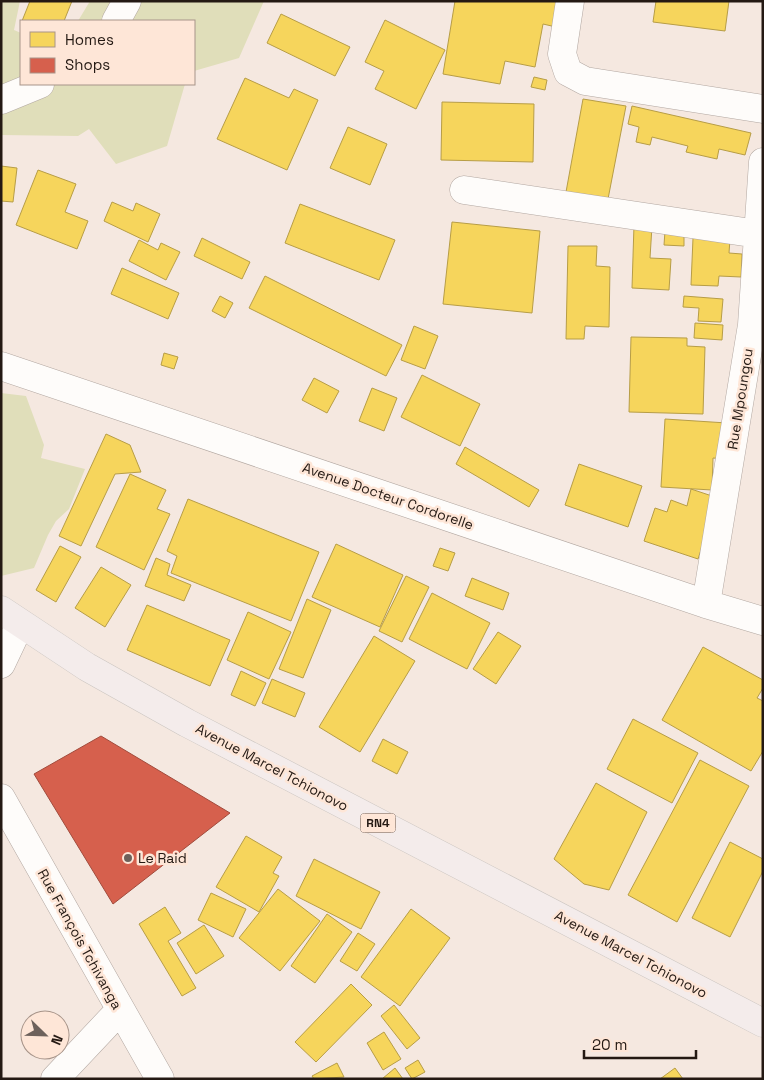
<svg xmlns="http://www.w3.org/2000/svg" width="764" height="1080" font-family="'Space Grotesk',sans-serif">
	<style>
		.green { fill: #e0deba }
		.homes { fill: #f6d55c; stroke: #b79d46 }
		.shops { fill: #d6604d; stroke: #a14b3c }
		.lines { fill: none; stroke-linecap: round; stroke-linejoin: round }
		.minor-casing { stroke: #b2a7a1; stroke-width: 29 }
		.highway-casing { stroke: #cbc5c0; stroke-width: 29 }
		.minor { stroke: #fefcfa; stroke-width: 28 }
		.highway { stroke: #f4eceb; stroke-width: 28 }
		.poi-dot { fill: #6d615b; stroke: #fee6d7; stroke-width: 2 }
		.labels { text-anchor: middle; stroke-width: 5; stroke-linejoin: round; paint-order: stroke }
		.shield { fill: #fee6d7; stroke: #65564e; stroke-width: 1 }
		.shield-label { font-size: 12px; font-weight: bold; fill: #241913 }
		.street-label { font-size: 14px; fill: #241913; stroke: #fee6d7 }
		.poi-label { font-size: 14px; fill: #241913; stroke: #fee6d7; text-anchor: start }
	</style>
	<rect width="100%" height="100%" fill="#f5e8e0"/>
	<path class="green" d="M1,1H20L14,30L21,33V84H185L167,146L116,164L89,129L78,136L1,135V113L16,84H1Z
		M90,1H264L239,58L194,71V21H78Z
		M1,393L26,396L44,445L41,458L85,469L69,509L56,521L48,535L34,568L1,576Z"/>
	<path class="homes" d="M30,1H72L64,21H22Z
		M455,1H561L556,27L543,24L535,67L505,61L500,84L443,74Z
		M656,1H729L725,31L653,22Z
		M281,14L350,47L335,76L267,43Z
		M385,20L445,50L416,109L375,89L384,71L365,62Z
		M534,77L547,80L545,90L531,87Z
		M245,78L289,98L294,89L318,100L287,170L217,139Z
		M583,99L626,106L608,199L566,192Z
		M442,102L534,104L533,162L441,160Z
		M632,106L751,133L745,155L719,149L717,159L686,152L688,146L652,137L650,145L636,142L639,127L628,124Z
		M348,127L387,144L370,185L330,168Z
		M1,166L17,168L13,202L1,201Z
		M38,170L76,184L65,212L88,221L77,249L16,225Z
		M112,202L133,211L136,203L160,214L148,242L104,221Z
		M300,204L395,240L379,280L285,243Z
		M452,222L540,231L532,313L443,304Z
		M634,225L652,226L650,258L671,259L669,290L632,288Z
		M665,231L684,232V246L664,245Z
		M202,238L250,262L242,279L194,256Z
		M693,238L730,239L729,253L742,254L741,277L719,276L718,286L691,285Z
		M139,240L158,250L161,243L180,252L166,280L129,261Z
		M568,246H597L596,266L610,267L609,327L585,326L584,339H566Z
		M122,268L179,293L168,319L111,294Z
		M265,276L402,345L386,376L249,308Z
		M220,296L233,303L225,318L212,311Z
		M684,296L723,299L721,322L698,321L699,308L683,307Z
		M695,323L723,325L722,340L694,338Z
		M414,326L438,336L425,369L401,360Z
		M631,337L687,338V346L705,347L703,414L629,412Z
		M164,353L178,357L174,369L161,365Z
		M422,375L480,404L460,446L401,417Z
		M314,378L339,391L327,413L302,400Z
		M372,388L397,398L384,431L359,421Z
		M665,419L727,423L725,459L713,458L712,490L661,487Z
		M106,434L130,445L141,472L115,474L81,546L59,536Z
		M465,447L539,490L529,507L456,464Z
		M579,464L642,486L628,527L565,505Z
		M130,474L166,490L157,509L170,514L144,570L96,547Z
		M691,489L718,498L698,559L644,541L655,508L667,512L671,500L687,506Z
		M188,499L319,552L291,621L171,573L177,556L167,551Z
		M336,544L403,575L380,627L312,597Z
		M60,546L81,557L56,602L36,590Z
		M440,548L455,553L448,571L433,566Z
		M156,558L170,564L167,575L191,585L184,601L145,586Z
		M101,567L131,585L105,627L75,608Z
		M406,576L429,587L402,642L379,631Z
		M472,578L509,593L503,610L465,596Z
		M432,593L490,623L467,669L409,639Z
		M307,599L331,610L303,678L279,669Z
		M147,605L230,640L210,686L127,650Z
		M248,612L291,632L269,679L227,660Z
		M498,632L521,646L496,684L473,669Z
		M374,636L415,661L360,752L319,727Z
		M703,647L763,680V688L757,698L763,701V751L751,771L662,720Z
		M241,671L266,683L255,706L231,695Z
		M272,679L305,693L295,717L262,703Z
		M633,719L698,753L672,803L607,769Z
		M383,739L408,752L397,774L372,761Z
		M700,760L749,786L677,922L628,895Z
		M596,783L647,812L609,890L584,884L554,859Z
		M246,836L282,857L273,873L279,876L259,912L216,887Z
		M730,842L763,859V871L730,937L692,918Z
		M314,859L380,892L361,929L296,896Z
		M278,889L320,921L280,971L239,938Z
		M211,893L246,909L233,937L198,920Z
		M165,907L181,933L168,941L196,988L182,996L139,924Z
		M411,909L450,938L400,1006L361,977Z
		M327,914L352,932L315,983L291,966Z
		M204,925L224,956L196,974L177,943Z
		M358,933L375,944L357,971L340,961Z
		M351,984L372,1005L316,1062L295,1042Z
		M394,1005L420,1038L407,1049L381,1016Z
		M384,1032L401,1059L383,1070L367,1043Z
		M418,1060L425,1072L412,1079L405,1068Z
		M337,1063L344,1077L314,1079L312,1076Z
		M395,1068L403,1079H382Z
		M675,1068L683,1079H660Z"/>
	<path class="shops" d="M101,736L230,813L113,904L34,774Z"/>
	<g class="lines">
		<g class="minor-casing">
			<path id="minor" d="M570,1L562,54L568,72L585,81L763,109
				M116,21L127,1
				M1,100L40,84
				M464,190L758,234
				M1,366L706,604L763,621
				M706,604L752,325L763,162
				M1,664L20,624
				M1,798L160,1079
				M55,1079L120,1010"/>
		</g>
		<g class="highway-casing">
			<path id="highway" d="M1,610L87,667L187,723L763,1023"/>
		</g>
		<use href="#minor" class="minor"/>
		<use href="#highway" class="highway"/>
	</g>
	<circle class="poi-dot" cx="128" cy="858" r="5"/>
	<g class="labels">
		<rect class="shield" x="360.5" y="813.5" width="35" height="19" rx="4"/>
		<g class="shield-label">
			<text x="378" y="827">RN4</text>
		</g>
		<g class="street-label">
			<text transform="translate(740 399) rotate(-81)" y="5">Rue Mpoungou</text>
			<text transform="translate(388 496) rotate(19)" y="5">Avenue Docteur Cordorelle</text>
			<text transform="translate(272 767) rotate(28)" y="5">Avenue Marcel Tchionovo</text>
			<text transform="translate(80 939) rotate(61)" y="5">Rue François Tchivanga</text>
			<text transform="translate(631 954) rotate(28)" y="5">Avenue Marcel Tchionovo</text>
		</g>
		<g class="poi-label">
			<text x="138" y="863">Le Raid</text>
		</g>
	</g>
	<rect width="764" height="1080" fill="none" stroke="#241913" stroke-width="5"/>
	<rect x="20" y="20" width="175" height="65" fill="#fee6d7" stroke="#a79489"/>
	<rect x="30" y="32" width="25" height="15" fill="#f6d55c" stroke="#a79489"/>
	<text x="65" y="45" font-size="15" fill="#241913">Homes</text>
	<rect x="30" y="58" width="25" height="15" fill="#d6604d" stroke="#a79489"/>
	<text x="65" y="70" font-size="15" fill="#241913">Shops</text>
	<g transform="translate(45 1035) rotate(113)"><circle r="24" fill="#fee6d7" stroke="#a79489"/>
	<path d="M0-4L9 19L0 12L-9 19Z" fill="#6d615b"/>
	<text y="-8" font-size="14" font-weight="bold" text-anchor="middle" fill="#241913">N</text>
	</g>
	<path d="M584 1050v8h112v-8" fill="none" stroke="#241913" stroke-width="2.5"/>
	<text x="592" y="1050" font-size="15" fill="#241913" stroke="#fee6d7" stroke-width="4" paint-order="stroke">20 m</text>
</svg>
